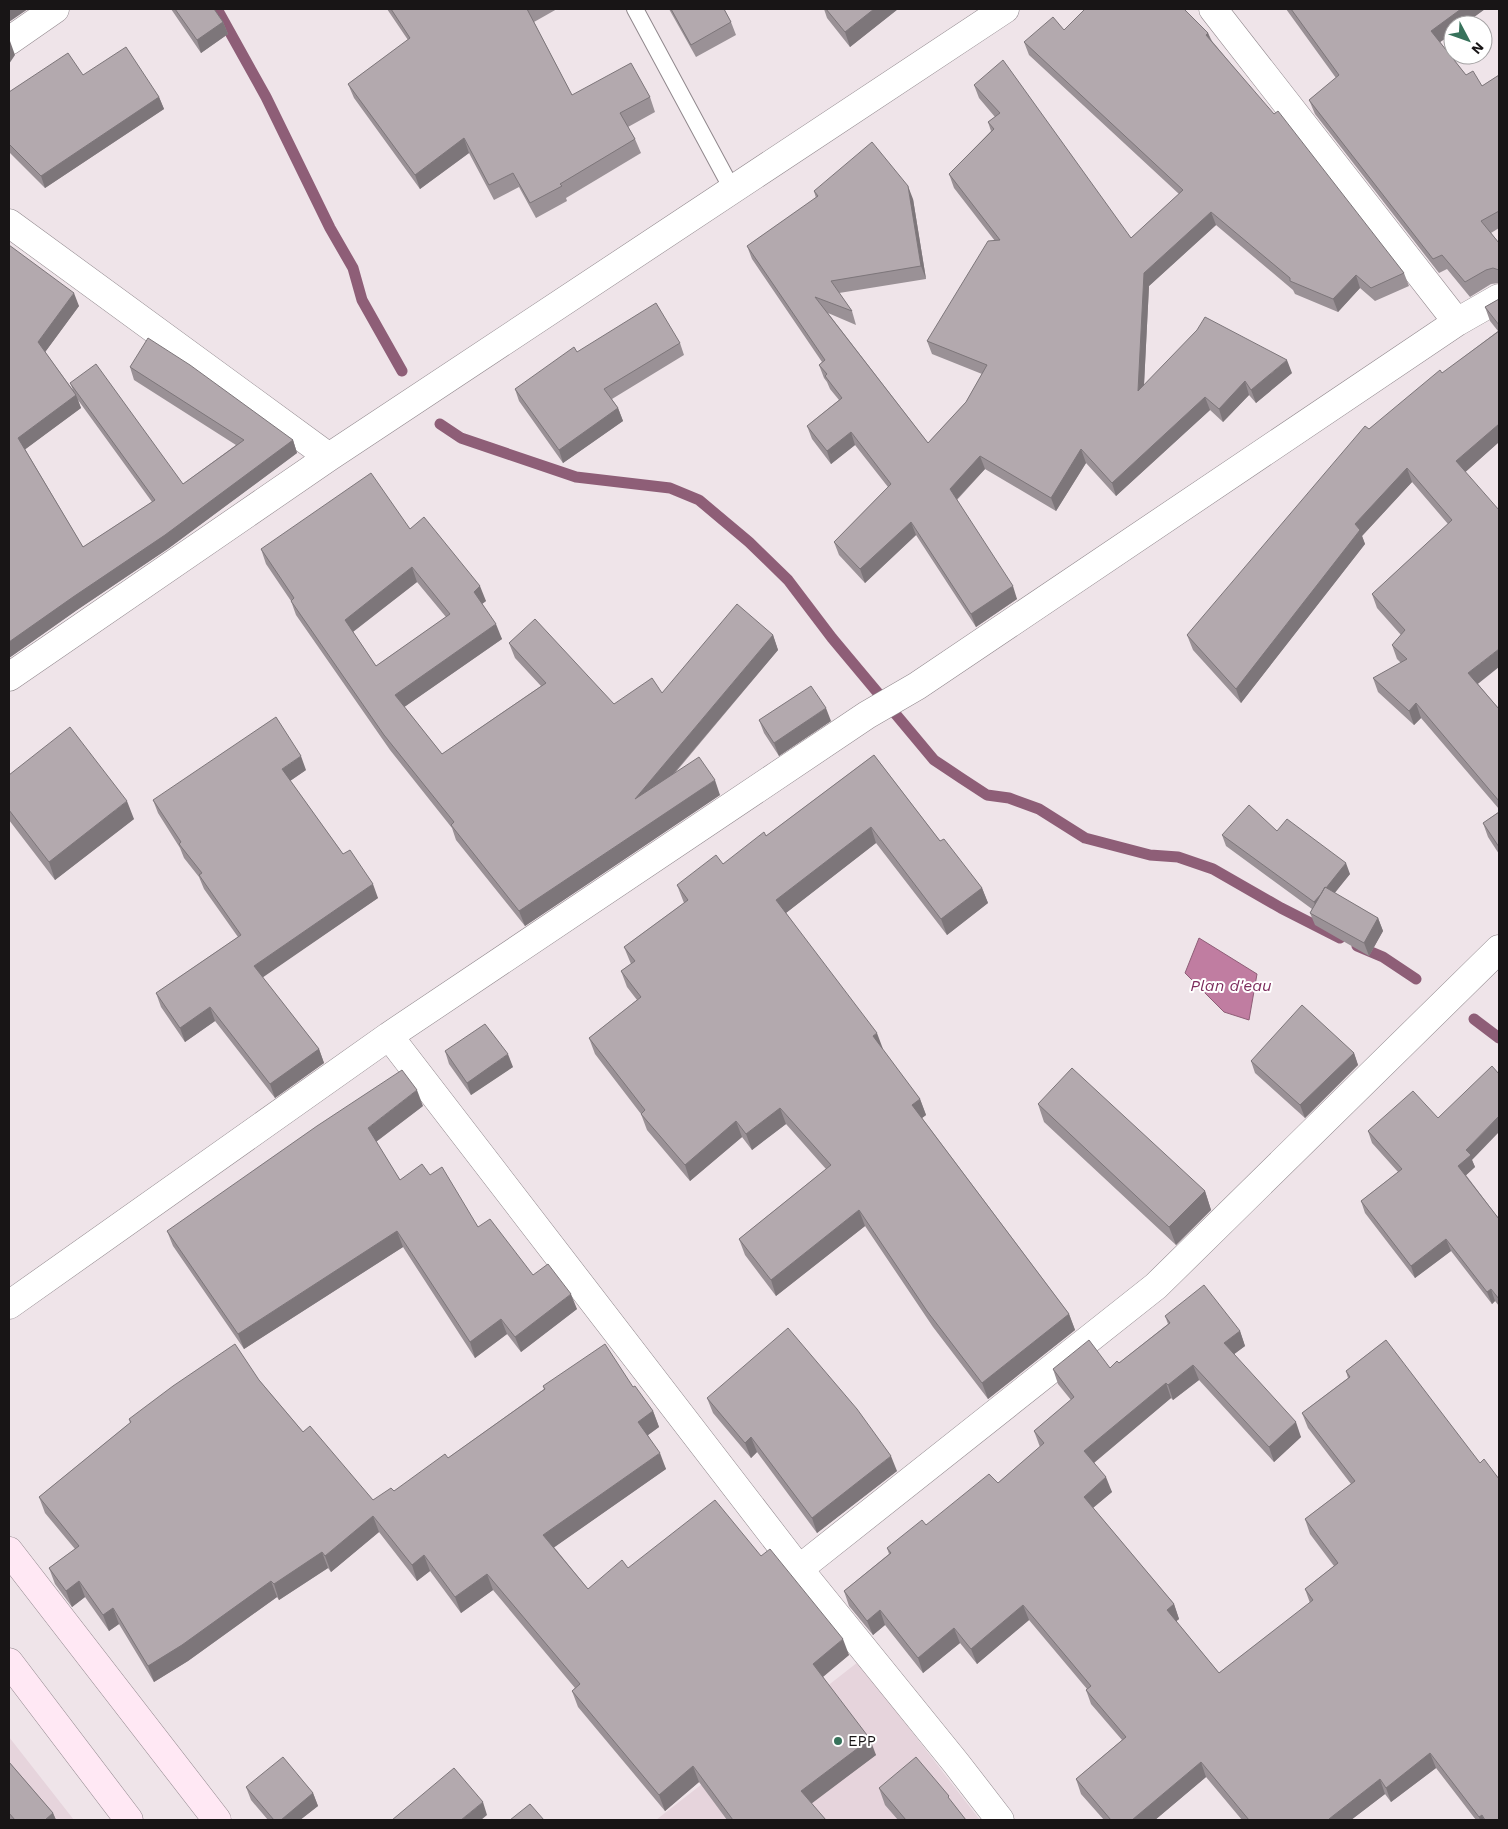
<svg xmlns="http://www.w3.org/2000/svg" width="1508" height="1829" font-family="'Work Sans',sans-serif">
	<style>
		.built { fill: #e6d4dc }
		.water { fill: #c07da1; stroke: #8e5e77 }
		.lines { fill: none; stroke-linecap: round; stroke-linejoin: round }
		.stream { stroke: #8e5e77; stroke-width: 11 }
		.lane-casing { stroke: #91888d; stroke-width: 18 }
		.street-casing { stroke: #91888d; stroke-width: 29 }
		.secondary-casing { stroke: #91888d; stroke-width: 29 }
		.lane { stroke: #fff; stroke-width: 16 }
		.street { stroke: #fff; stroke-width: 28 }
		.secondary { stroke: #ffe8f4; stroke-width: 28 }
		.wall { fill: #9a9196; fill-rule: evenodd }
		.shaded-wall { fill: #7d767a }
		.building { fill: #b3a9ae; stroke: #7d767a; fill-rule: evenodd }
		.poi-dot { fill: #37725b; stroke: #fff; stroke-width: 2 }
		.labels { text-anchor: middle; stroke-width: 4; stroke-linejoin: round; paint-order: stroke }
		.poi-label { font-size: 15px; fill: #181516; stroke: #fff; text-anchor: start }
		.water-label { font-size: 16px; font-style: italic; fill: #7d2d5d; stroke: #fff }
	</style>
	<rect width="100%" height="100%" fill="#efe4e9"/>
	<path class="built" d="M858,1662L980,1820H656Z
		M9,1737L74,1820H9Z"/>
	<path class="water" d="M1199,938L1257,974L1249,1020L1224,1012L1185,973Z"/>
	<g class="lines">
		<path class="stream" d="M217,9L266,97L330,228L353,268L362,300L402,371
			M440,424L461,438L576,477L670,488L699,500L749,542L788,580L832,638L934,760L961,778L987,795L1009,798L1039,809L1085,838L1150,855L1178,857L1213,869L1281,908L1340,938
			M1357,946L1383,957L1416,979
			M1474,1019L1499,1038"/>
		<g class="lane-casing">
			<path id="lane" d="M635,9L732,189"/>
		</g>
		<g class="street-casing">
			<path id="street" d="M1213,9L1457,322
				M9,41L55,9
				M9,223L329,457
				M9,677L329,457L1005,9
				M389,1036L799,1569L956,1763L1000,1820
				M9,1305L389,1036L867,715L917,686L1457,322L1499,298
				M799,1569L1156,1286L1499,949"/>
		</g>
		<g class="secondary-casing">
			<path id="secondary" d="M9,1551L217,1820
				M9,1662L129,1820"/>
		</g>
		<use href="#lane" class="lane"/>
		<use href="#street" class="street"/>
		<use href="#secondary" class="secondary"/>
	</g>
	<path class="wall" d="M171,9H214L223,22L228,34L201,53Z
		M387,9H557L534,22L572,95L650,97L655,112L628,127L635,139L641,153L566,198L567,201L536,218L519,187L494,200L469,153L420,189L354,98L348,84L408,40Z
		M669,9H724L731,22L736,35L696,57Z
		M824,9H898L850,47L827,18Z
		M1286,9H1485L1463,25H1453V33L1440,42L1466,75L1482,86L1499,75V228L1491,233L1499,243V283L1491,284L1470,297L1447,269L1439,273L1315,114L1309,100L1336,78Z
		M1064,30L1208,33L1212,41L1404,273L1409,286L1375,301L1360,288L1338,312L1295,294L1293,290L1216,225L1149,286L1144,385L1292,373L1256,403L1249,395L1223,422L1210,410L1116,496L1086,463L1056,511L985,469L957,500L1017,599L976,627L916,535L865,583L839,555L834,542L888,487L855,445L831,464L812,439L807,426L839,400L830,389L827,382L824,378L819,365L822,362L752,259L747,246L816,198L814,191L913,199L926,279L839,293L852,311L856,325L828,313L928,443L966,402L982,374L932,354L927,341L995,241L954,188L949,174L991,131L988,122L995,117L979,98L974,85L1131,238L1179,194L1029,55L1024,42Z
		M83,75L159,97L164,109L45,188L9,152V92Z
		M9,245L79,306L45,352L73,390L70,383L183,484L236,445L134,380L130,367L293,440L297,453L169,548L77,610L9,658ZM78,400L152,502L83,547L25,449L81,408Z
		M1499,299V442L1465,472L1478,684L1499,709V809L1421,718L1414,725L1378,692L1373,678L1401,663L1397,659L1392,645L1401,635L1377,608L1372,594L1448,524L1412,482L1362,536L1365,544L1241,703L1193,650L1187,635L1369,429L1498,331L1490,321L1485,307Z
		M680,343L684,355L612,399L618,408L623,421L563,463L519,401L515,389L577,352Z
		M410,529L486,601L482,604L502,639L404,707L442,754L541,686L515,658L509,643L614,704L662,693L773,635L778,650L675,773L720,795L525,926L456,840L452,828L390,750L296,615L291,601L266,564L261,549ZM417,582L446,617L376,666L353,632Z
		M759,720L831,721L779,756L764,733Z
		M874,755L940,841L982,888L988,903L947,935L876,843L786,913L883,1049H882L920,1099L926,1115L922,1118L1069,1314L1075,1330L988,1399L933,1327L865,1226L776,1296L745,1255L739,1239L826,1169L786,1124L752,1150L742,1137L690,1181L647,1130L641,1114L595,1054L589,1038L637,1000L627,987L621,971L631,964L624,947L684,903L677,885L723,864L766,836Z
		M306,770L290,781L343,854L378,898L262,977L319,1049L324,1063L275,1098L215,1021L185,1042L161,1007L156,993L238,937L204,889L199,877L184,858L180,848L158,813L153,800Z
		M9,775L134,819L55,880L9,820Z
		M1499,812V854L1488,837L1483,823Z
		M1277,831L1350,874L1334,893L1378,918L1383,931L1369,956L1315,925L1310,913L1312,909L1226,846L1222,835Z
		M445,1051L513,1067L471,1095L449,1064Z
		M1354,1053L1358,1065L1305,1118L1255,1073L1251,1061Z
		M1038,1104L1205,1191L1211,1210L1176,1245L1044,1122Z
		M423,1106L376,1142L400,1180L430,1175L478,1227L533,1275L577,1309L521,1352L507,1334L475,1358L403,1247L244,1349L173,1246L167,1231Z
		M1368,1131L1472,1160L1475,1167L1466,1175L1499,1219V1306L1495,1301L1492,1304L1451,1251L1415,1278L1365,1213L1361,1201L1398,1172L1372,1143Z
		M1165,1316L1240,1331L1245,1346L1234,1354L1301,1437L1274,1462L1199,1380L1173,1400L1171,1398L1094,1463L1112,1492L1093,1508L1174,1604L1179,1619L1176,1621L1219,1673L1310,1603L1305,1589L1334,1566L1310,1534L1305,1519L1351,1484L1308,1428L1302,1413L1348,1378L1346,1371L1386,1340L1499,1820H1476L1436,1768L1391,1802L1385,1794L1351,1820H1242L1206,1777L1155,1820H1104L1081,1794L1076,1779L1122,1740L1091,1704L1086,1690L1087,1689L1029,1620L977,1664L960,1643L923,1673L885,1625L873,1635L849,1606L844,1591L889,1554L887,1548L998,1483L1040,1447L1034,1431L1071,1400L1058,1384L1053,1369L1110,1368L1119,1363L1168,1324Z
		M259,1380L303,1432L373,1500L394,1491L448,1458L544,1389L543,1386L633,1387L653,1411L659,1427L648,1435L666,1469L554,1547L588,1589L628,1568L761,1556L849,1655L823,1677L876,1755L811,1803L826,1820H727L699,1782L665,1811L578,1707L572,1691L575,1688L493,1590L461,1613L430,1571L417,1581L379,1532L331,1572L328,1568L279,1600L277,1597L188,1661L154,1682L119,1624L109,1631L85,1597L72,1607L55,1584L49,1568L75,1549L45,1513L39,1497L130,1423L129,1419Z
		M707,1398L897,1471L817,1533L757,1452L751,1458L713,1413Z
		M9,1762L53,1813L56,1820H9Z
		M246,1787L313,1793L318,1806L300,1820H268L251,1800Z
		M879,1788L951,1801L966,1820H898L885,1805Z"/>
	<path class="shaded-wall" d="M9,9H28L9,22Z
		M874,9H898L850,47L845,32Z
		M1461,9H1485L1463,25H1453V33L1436,45L1431,31Z
		M223,22L228,34L201,53L197,40Z
		M1208,33L1213,46L1206,35Z
		M10,41L15,55L9,64V42Z
		M159,97L164,109L45,188L41,176Z
		M464,138L469,153L420,189L415,175Z
		M908,186L913,199L926,279L921,266Z
		M1211,212L1216,225L1149,286L1143,404L1138,391L1144,273Z
		M1356,275L1360,288L1338,312L1333,299Z
		M74,293L79,306L43,355L38,342Z
		M1287,360L1292,373L1256,403L1251,390Z
		M1245,381L1249,395L1223,422L1219,409Z
		M76,395L81,408L23,451L18,438Z
		M1205,397L1210,410L1116,496L1112,483Z
		M618,408L623,421L563,463L559,450Z
		M1499,424V442L1461,476L1456,461Z
		M851,432L855,445L831,464L827,451Z
		M293,440L297,453L169,548L77,610L9,658V642Z
		M1081,449L1086,463L1056,511L1051,498Z
		M980,456L985,469L954,502L950,489Z
		M1407,468L1412,482L1362,536L1365,544L1241,703L1236,689L1355,524Z
		M911,522L916,535L865,583L860,569Z
		M412,567L417,582L350,634L345,620Z
		M480,586L486,601L479,606L474,592Z
		M1013,586L1017,599L976,627L971,614Z
		M496,624L502,639L400,710L395,695Z
		M773,635L778,650L640,813L635,799Z
		M1499,649V667L1474,687L1468,673Z
		M1416,703L1421,718L1414,725L1409,711Z
		M826,708L831,721L779,756L774,743Z
		M301,756L306,770L287,783L282,769Z
		M715,780L720,795L525,926L519,911Z
		M127,801L134,819L55,880L49,862Z
		M871,827L876,843L782,916L776,900Z
		M1346,863L1350,874L1318,914L1314,902Z
		M373,884L378,898L259,980L254,966Z
		M982,888L988,903L947,935L941,919Z
		M1378,918L1383,931L1369,956L1364,943Z
		M210,1007L215,1021L185,1042L180,1028Z
		M877,1033L883,1049L878,1052L873,1036Z
		M319,1049L324,1063L275,1098L270,1084Z
		M1354,1053L1358,1065L1305,1118L1300,1105Z
		M508,1054L513,1067L471,1095L467,1083Z
		M417,1090L423,1106L373,1144L368,1128Z
		M920,1099L926,1115L918,1121L912,1105Z
		M780,1108L786,1124L752,1150L746,1134Z
		M1499,1116V1132L1472,1160L1475,1167L1463,1178L1458,1166L1466,1150Z
		M736,1121L742,1137L690,1181L685,1165Z
		M1205,1191L1211,1210L1176,1245L1169,1227Z
		M859,1210L865,1226L776,1296L771,1280Z
		M397,1231L403,1247L244,1349L238,1334Z
		M1446,1239L1451,1251L1415,1278L1411,1266Z
		M1491,1289L1495,1301L1492,1304L1487,1292Z
		M571,1294L577,1309L521,1352L515,1337Z
		M1069,1314L1075,1330L988,1399L982,1383Z
		M501,1319L507,1334L475,1358L470,1342Z
		M1240,1331L1245,1346L1229,1358L1224,1343Z
		M1193,1365L1199,1380L1173,1400L1168,1385Z
		M1166,1383L1171,1398L1090,1466L1084,1451Z
		M653,1411L659,1427L644,1438L638,1422Z
		M1296,1422L1301,1437L1274,1462L1269,1447Z
		M751,1437L757,1452L751,1458L745,1443Z
		M660,1453L666,1469L549,1551L543,1535Z
		M891,1456L897,1471L817,1533L812,1518Z
		M1106,1477L1112,1492L1089,1511L1084,1497Z
		M373,1516L379,1532L331,1572L325,1556Z
		M322,1552L328,1568L279,1600L274,1584Z
		M424,1555L430,1571L417,1581L412,1565Z
		M487,1574L493,1590L461,1613L455,1597Z
		M79,1581L85,1597L72,1607L66,1591Z
		M271,1581L277,1597L188,1661L154,1682L148,1666Z
		M1174,1604L1179,1619L1172,1625L1167,1610Z
		M1023,1605L1029,1620L977,1664L971,1649Z
		M113,1608L119,1624L109,1631L103,1615Z
		M880,1610L885,1625L873,1635L867,1621Z
		M954,1628L960,1643L923,1673L918,1658Z
		M843,1639L849,1655L819,1680L813,1664Z
		M870,1739L876,1755L807,1807L801,1791Z
		M1430,1753L1436,1768L1391,1802L1386,1788Z
		M1201,1762L1206,1777L1155,1820H1132Z
		M693,1766L699,1782L665,1811L659,1795Z
		M1380,1779L1385,1794L1351,1820H1329V1819Z
		M313,1793L318,1806L300,1820H281Z
		M483,1802L487,1815L481,1820H461Z
		M53,1813L56,1820H45Z
		M1482,1815L1484,1820H1480L1479,1817Z"/>
	<path class="building" d="M175,9H214L223,22L197,40Z
		M391,9H527L572,95L631,63L650,97L620,113L635,139L560,184L562,186L530,203L513,173L489,185L464,138L415,175L348,84L410,38Z
		M671,9H724L731,22L691,45Z
		M826,9H874L845,32Z
		M1085,9H1184L1208,33L1206,35L1274,114L1278,111L1404,273L1371,288L1356,275L1333,299L1290,281V278L1211,212L1144,273L1138,391L1197,330L1205,317L1287,360L1251,390L1245,381L1219,409L1205,397L1112,483L1081,449L1051,498L980,456L950,489L1013,586L971,614L911,522L860,569L834,542L891,484L851,432L827,451L807,426L842,398L825,376L827,374L819,365L825,360L747,246L818,196L814,191L872,142L908,186L921,266L831,281L852,311L815,297L928,443L966,402L987,365L927,341L988,241L1000,240L949,174L994,129L988,122L1000,113L974,85L1003,60L1131,238L1183,190L1024,42L1053,17L1064,30Z
		M1291,9H1461L1431,31L1466,75L1473,71L1482,86L1499,75V211L1481,221L1499,243V270L1493,268L1486,270L1465,282L1442,255L1433,259L1309,100L1339,75Z
		M126,47L159,97L41,176L9,144V92L68,53L83,75Z
		M9,245L74,293L38,342L76,395L18,438L83,547L155,500L70,383L96,364L183,484L244,440L130,367L148,338L190,365L293,440L165,535L73,597L9,642Z
		M1499,299V325L1485,307Z
		M656,303L680,343L604,389L618,408L559,450L515,389L574,347L577,352Z
		M1499,331V424L1456,461L1499,510V649L1468,673L1499,709V801L1416,703L1409,711L1373,678L1407,659L1392,645L1405,630L1372,594L1452,520L1407,468L1355,524L1360,530L1236,689L1187,635L1365,426L1369,429L1440,370L1442,373Z
		M371,473L410,529L424,517L480,586L474,592L496,624L395,695L442,754L546,683L509,643L535,619L614,704L652,678L662,693L737,604L773,635L635,799L699,757L715,780L519,911L451,825L454,822L384,735L291,601L294,598L261,549ZM412,567L450,614L376,666L345,620Z
		M811,686L826,708L774,743L759,720Z
		M276,717L301,756L282,769L343,854L350,850L373,884L254,966L319,1049L270,1084L210,1007L180,1028L156,993L241,935L199,875L202,873L179,844L181,842L153,800Z
		M70,727L127,801L49,862L9,810V775Z
		M874,755L940,841L944,839L982,888L941,919L871,827L776,900L877,1033L873,1036L920,1099L912,1105L1069,1314L982,1383L927,1311L859,1210L771,1280L739,1239L831,1165L780,1108L746,1134L736,1121L685,1165L641,1114L645,1110L589,1038L641,997L621,971L635,961L624,947L688,900L677,885L716,855L723,864L764,832L766,836Z
		M1249,805L1277,831L1287,819L1346,863L1326,888L1325,887L1321,894L1314,902L1222,835Z
		M1499,812V847L1483,823Z
		M1325,887L1378,918L1364,943L1310,913Z
		M1302,1005L1354,1053L1300,1105L1251,1061Z
		M485,1024L508,1054L467,1083L445,1051Z
		M1492,1066L1499,1074V1116L1466,1150L1471,1155L1458,1166L1499,1219V1299L1491,1289L1487,1292L1446,1239L1411,1266L1361,1201L1402,1169L1368,1131L1413,1091L1438,1118Z
		M1072,1068L1205,1191L1169,1227L1038,1104Z
		M402,1070L417,1090L368,1128L400,1180L422,1164L430,1175L442,1167L478,1227L490,1219L533,1275L548,1264L571,1294L515,1337L501,1319L470,1342L397,1231L238,1334L167,1231L317,1126Z
		M1204,1285L1240,1331L1224,1343L1296,1422L1269,1447L1193,1365L1168,1385L1166,1383L1084,1451L1106,1477L1084,1497L1174,1604L1167,1610L1219,1673L1313,1600L1305,1589L1338,1563L1305,1519L1355,1481L1302,1413L1350,1377L1346,1371L1386,1340L1480,1463L1484,1459L1499,1479V1820H1485L1482,1815L1479,1817L1430,1753L1386,1788L1380,1779L1329,1819L1330,1820H1249L1201,1762L1132,1820H1111L1076,1779L1126,1737L1086,1690L1091,1686L1023,1605L971,1649L954,1628L918,1658L880,1610L867,1621L844,1591L891,1553L887,1548L922,1520L926,1525L989,1474L998,1483L1044,1443L1034,1431L1074,1397L1053,1369L1089,1340L1110,1368L1117,1361L1119,1363L1170,1323L1165,1316Z
		M788,1328L857,1409L891,1456L812,1518L751,1437L745,1443L707,1398Z
		M235,1344L259,1380L303,1432L310,1426L373,1500L391,1488L394,1491L445,1454L448,1458L545,1389L543,1386L605,1344L633,1387L635,1386L653,1411L638,1422L660,1453L543,1535L588,1589L622,1560L628,1568L715,1500L761,1556L770,1549L843,1639L813,1664L870,1739L801,1791L826,1820H733L693,1766L659,1795L572,1691L580,1684L487,1574L455,1597L424,1555L412,1565L373,1516L325,1556L322,1552L274,1584L271,1581L182,1645L148,1666L113,1608L103,1615L79,1581L66,1591L49,1568L79,1546L39,1497L131,1422L129,1419L173,1386Z
		M283,1757L313,1793L281,1820H274L246,1787Z
		M916,1757L949,1796L948,1797L966,1820H906L879,1788Z
		M9,1762L53,1813L45,1820H15L9,1813Z
		M454,1768L483,1802L461,1820H392Z
		M530,1804L544,1820H510Z"/>
	<circle class="poi-dot" cx="838" cy="1741" r="5"/>
	<g class="labels">
		<g class="poi-label">
			<text x="848" y="1746">EPP</text>
		</g>
		<g class="water-label">
			<text x="1231" y="991">Plan d'eau</text>
		</g>
	</g>
	<rect width="1508" height="1829" fill="none" stroke="#181516" stroke-width="20"/>
	<g transform="translate(1468 40) rotate(131)"><circle r="24" fill="#ffffff" stroke="#a3a1a2"/>
	<path d="M0-4L9 19L0 12L-9 19Z" fill="#37725b"/>
	<text y="-8" font-size="14" font-weight="bold" text-anchor="middle" fill="#181516">N</text>
	</g>
</svg>
